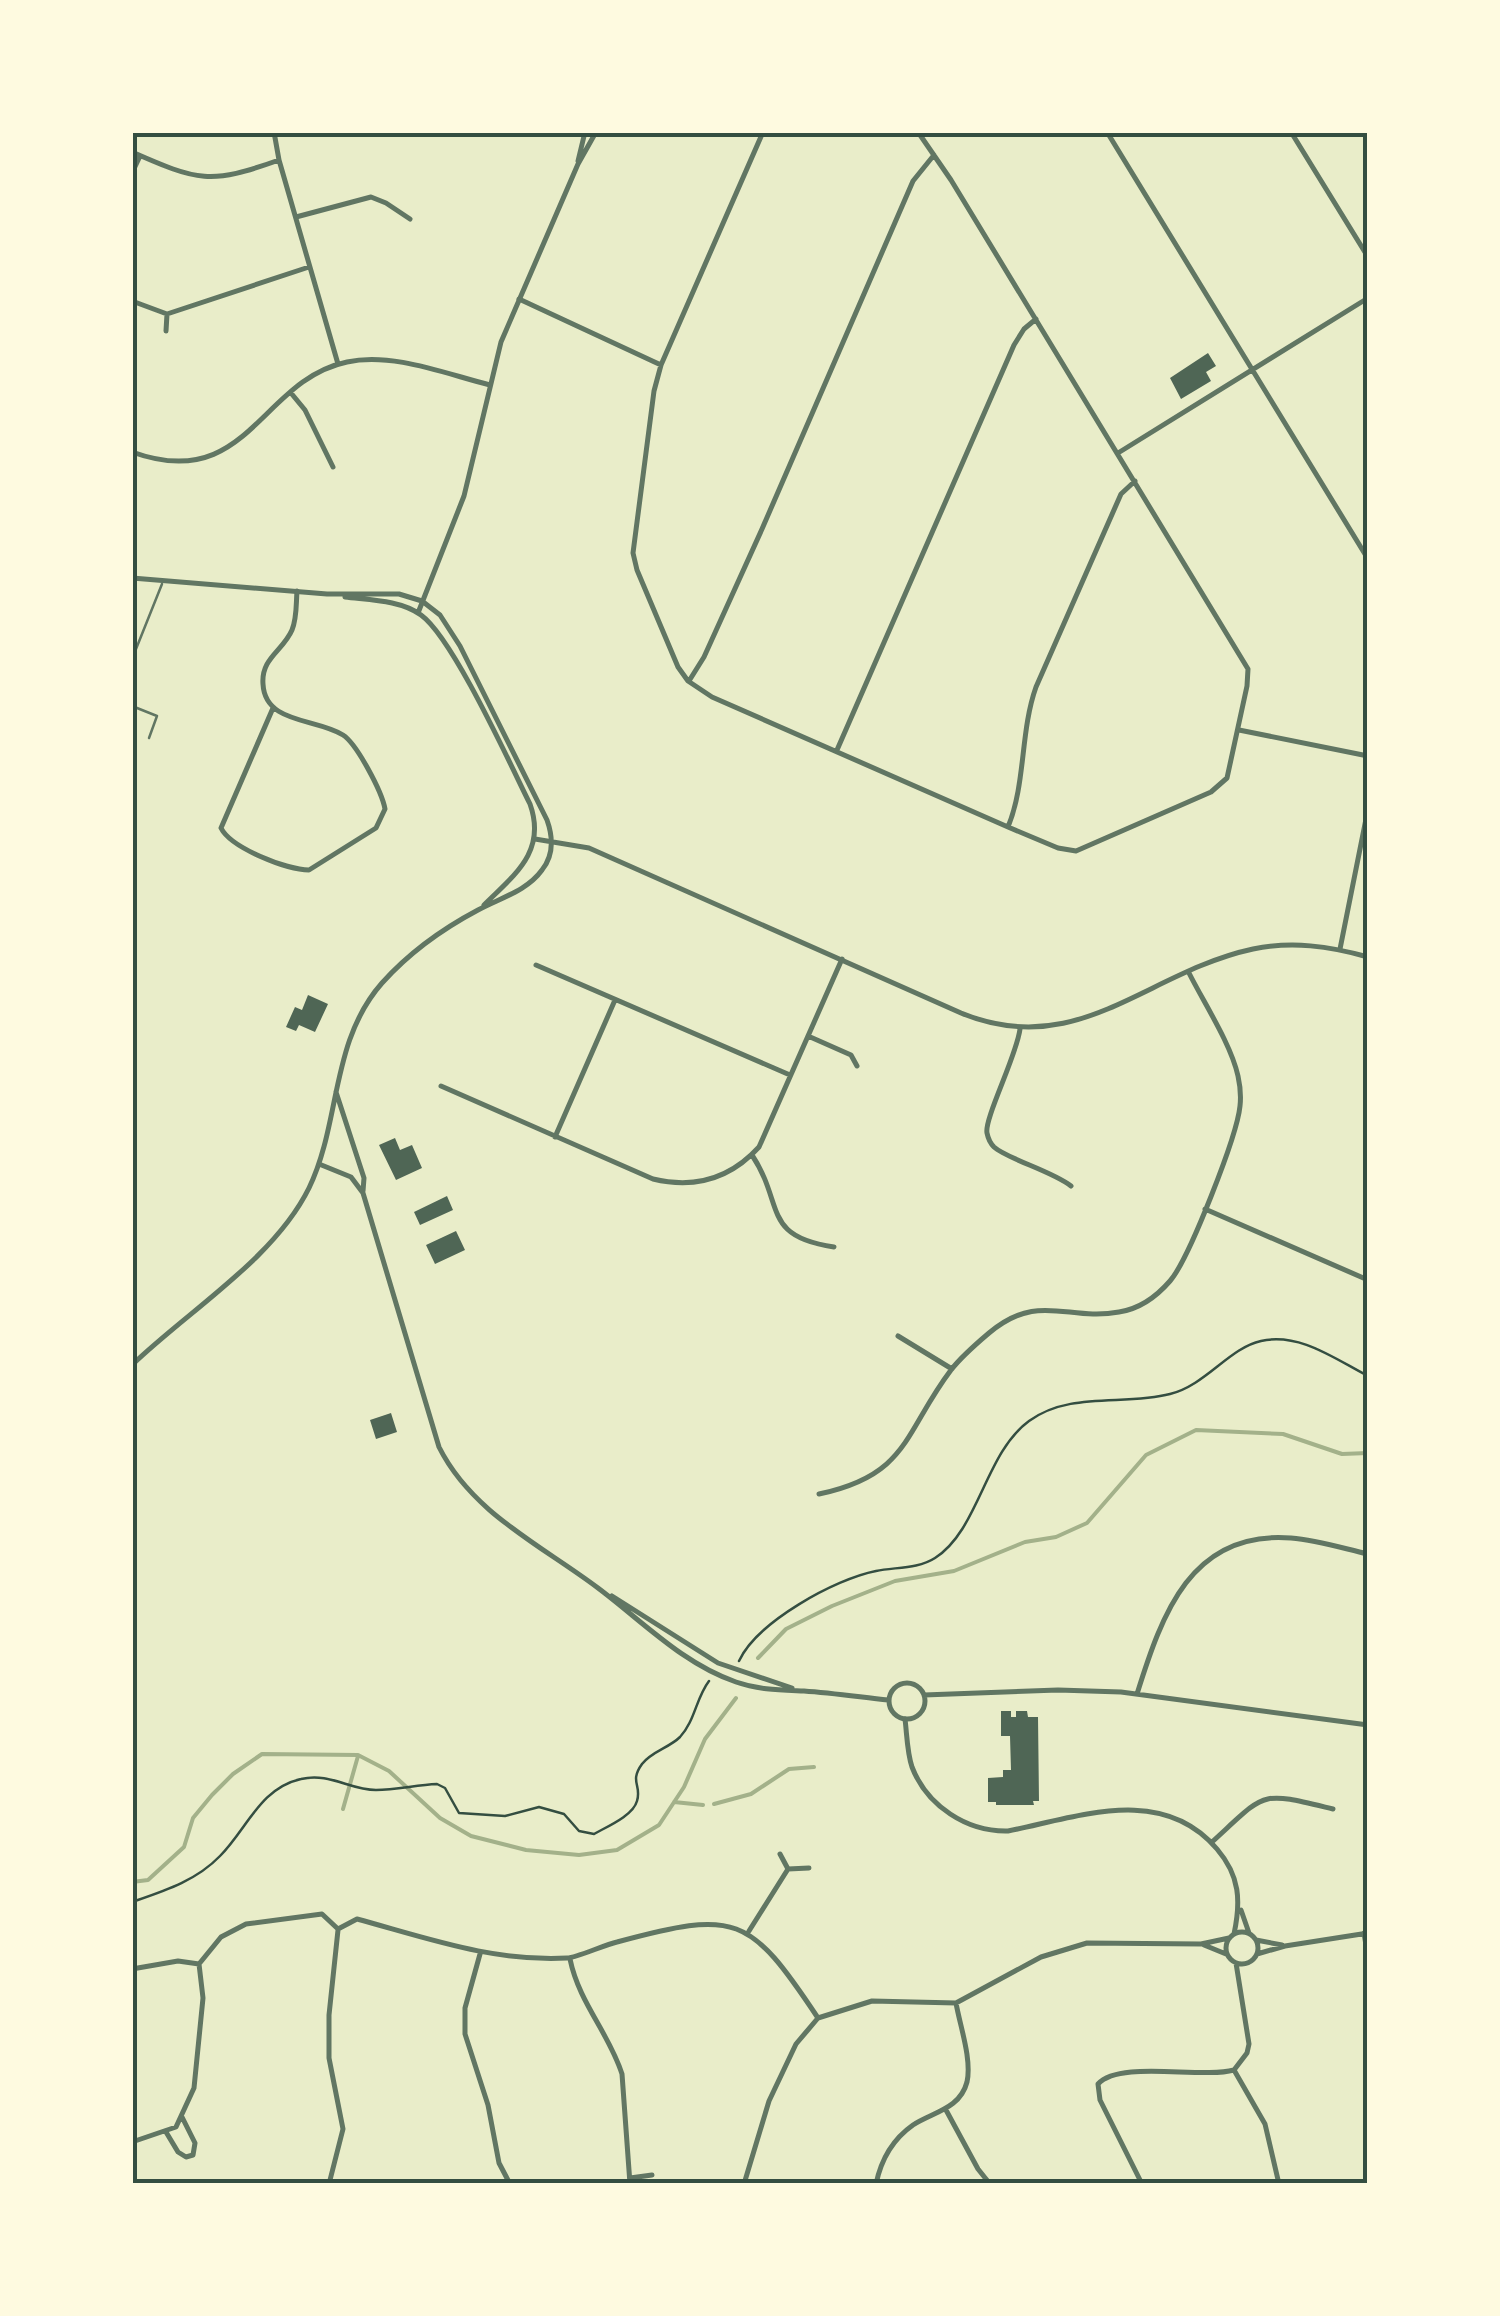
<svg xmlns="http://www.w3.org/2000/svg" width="1500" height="2316" font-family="'Golos Text',sans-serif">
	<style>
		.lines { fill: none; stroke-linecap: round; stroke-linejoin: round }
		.stream { stroke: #a3b18a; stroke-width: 4 }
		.building { fill: #4f6655 }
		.path { stroke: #344e41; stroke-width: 2.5 }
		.service { stroke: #617663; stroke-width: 2.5 }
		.minor { stroke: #617663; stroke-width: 5 }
		.tertiary { stroke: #617663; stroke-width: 5 }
		.neatline { fill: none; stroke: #344e41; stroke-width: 4 }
	</style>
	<rect width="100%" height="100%" fill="#e9edc9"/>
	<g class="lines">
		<path class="stream" d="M758,1658L786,1629L832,1606L895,1581L954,1571L1025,1542L1056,1537L1087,1523L1146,1455L1196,1430L1283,1434L1342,1454L1368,1453
			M674,1802L703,1805
			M714,1804L751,1794L789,1769L814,1767
			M343,1809L358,1756
			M132,1882L148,1880L184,1847L193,1818L212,1795L233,1774L262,1754L358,1755L389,1771L440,1818L471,1836L526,1850L579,1855L617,1850L659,1825L684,1787L705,1739L736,1698"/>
	</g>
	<path class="building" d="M1208,353L1216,366L1206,372L1211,381L1181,399L1170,378Z
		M308,995L328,1004L315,1032L299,1025L296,1031L286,1027L295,1007L302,1010Z
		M395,1138L400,1150L412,1145L422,1168L396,1180L379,1145Z
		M447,1196L453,1210L420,1225L414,1212Z
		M456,1231L465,1250L435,1264L426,1245Z
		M391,1413L397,1432L376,1439L370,1420Z
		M1001,1711H1011V1717H1016V1711H1027L1028,1717H1038L1039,1801H1033L1034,1805H996V1802H988V1778L1003,1777V1770H1011L1010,1736H1001Z"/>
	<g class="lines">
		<path class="path" d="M739,1661C757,1622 835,1579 876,1571C895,1567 918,1569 935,1558C979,1530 985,1453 1029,1421C1070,1391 1124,1406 1170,1394C1206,1385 1229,1348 1261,1341C1299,1332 1335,1359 1368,1376
			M132,1902C164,1891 196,1881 220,1856C247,1829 260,1788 301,1779C329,1772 350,1790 376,1790C396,1790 416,1785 437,1784L445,1788L459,1813L505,1816L539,1807L564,1814L579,1831L594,1834C606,1827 633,1816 637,1801C642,1785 629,1782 642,1764C652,1751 669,1748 680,1737C695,1721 696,1698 709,1681"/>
		<path class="service" d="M132,659L162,584
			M132,706L157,716L149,738"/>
		<path class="minor" d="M274,132L279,160L338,364
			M763,132L661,365L654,391L633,553L637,570L678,667L688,681L712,697L1008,827L1058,848L1076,851L1211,792L1227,778L1247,686L1248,669L951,180L918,132
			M1107,132L1368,559
			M1291,132L1368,257
			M132,152C198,181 210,185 279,160
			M132,173L140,156
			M296,217L371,197L386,203L410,219
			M519,299L661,365
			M132,301L167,314L309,267
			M166,331L167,314
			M291,393L305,410L333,467
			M132,452C248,494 260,380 347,362C392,352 446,374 490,385
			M1118,453L1368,298
			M689,681L704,657L762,529L913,181L934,155
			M273,708L221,828C231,848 287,870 309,870L376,828L385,809C382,792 357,744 343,735C316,718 265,724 263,684C261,658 283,651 292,630C297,618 296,604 297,591
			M1239,730L1368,756
			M837,750L1014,345L1024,329L1036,319
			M1008,827C1026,783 1020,732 1036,687L1121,494L1135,481
			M1340,949L1368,809
			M536,965L790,1075
			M1020,1029C1017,1055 984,1119 987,1133C988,1138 990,1143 994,1147C1007,1159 1052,1171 1071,1186
			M808,1036L851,1055L857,1066
			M441,1086L653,1179C695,1189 730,1179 759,1147L842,959
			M555,1137L615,1000
			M752,1155C785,1205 761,1236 834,1247
			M1205,1209L1368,1280
			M898,1336L952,1369
			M819,1494C909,1475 904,1432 951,1370C961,1357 976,1344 989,1333C1039,1291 1068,1322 1119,1312C1139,1309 1157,1296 1170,1281C1189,1259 1237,1136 1240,1106C1241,1097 1240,1085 1238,1076C1231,1044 1204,1003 1189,973
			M905,1719C907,1735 907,1752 912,1767C927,1806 967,1832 1008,1831C1078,1817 1162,1784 1217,1849C1240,1876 1241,1901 1234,1934
			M1212,1842C1268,1791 1258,1791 1333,1809
			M780,1854L788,1869L809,1868
			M1241,1910L1249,1933
			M749,1931L788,1869
			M1226 1948a16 16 0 1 1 32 0a16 16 0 1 1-32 0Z
			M1364,1933L1368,1957
			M1256,1940L1282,1945
			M1204,1945L1226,1954
			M480,1954L465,2008V2034L488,2105L499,2163L510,2184
			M1257,1954L1285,1946L1368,1933
			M570,1959C579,2003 609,2033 622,2074L630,2184
			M132,1969L178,1961L199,1964
			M1234,2070L1265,2124L1279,2184
			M946,2110L978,2169L990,2184
			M166,2132L178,2152L186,2157L193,2155L195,2143L182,2117
			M132,2142L176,2127L194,2088L203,1998L199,1964L221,1937L246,1924L322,1914L338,1929L357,1919C427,1938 493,1962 567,1958C576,1958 604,1945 617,1942C736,1910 749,1914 818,2018
			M630,2178L652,2175
			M329,2184L343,2129L329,2058V2015L338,1930
			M744,2184L769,2101L796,2044L818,2018L872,2001L956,2003L1041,1957L1087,1943L1201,1944L1229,1938
			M876,2184C881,2160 893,2139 913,2125C933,2112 960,2109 967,2082C972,2059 960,2026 956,2003
			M1142,2184L1100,2100L1098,2084C1120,2060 1200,2079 1234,2070L1247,2053L1249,2044L1236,1963"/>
		<path class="tertiary" d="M578,161L585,132
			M132,578L327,594H399L422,601L440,615L460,646L547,820C553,837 554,855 542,870C527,891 500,898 478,910C444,928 408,954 382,983C330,1042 341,1122 309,1188C274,1259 189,1310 132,1365
			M345,597C369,600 401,600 421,615C453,638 510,764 530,804C547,852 514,875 484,905
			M418,613L464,496L501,342L578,164L596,132
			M535,839L589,848L961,1013C1078,1061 1146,972 1253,949C1292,941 1329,946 1368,957
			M336,1092L364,1178L363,1191
			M319,1164L351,1177L363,1193L439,1447C472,1513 541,1545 598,1588C642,1621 683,1664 736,1682C759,1690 781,1690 804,1691C832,1693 860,1697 888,1700
			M612,1596L718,1663L792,1688
			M889 1701a18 18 0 1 1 36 0a18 18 0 1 1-36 0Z
			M1137,1694C1162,1614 1191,1530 1291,1538C1317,1540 1342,1548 1368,1554
			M924,1695L1058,1690L1121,1692L1368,1725"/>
	</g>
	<rect width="1500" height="2316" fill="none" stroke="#fefae0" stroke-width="270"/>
	<rect x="135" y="135" width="1230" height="2046" class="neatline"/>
</svg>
